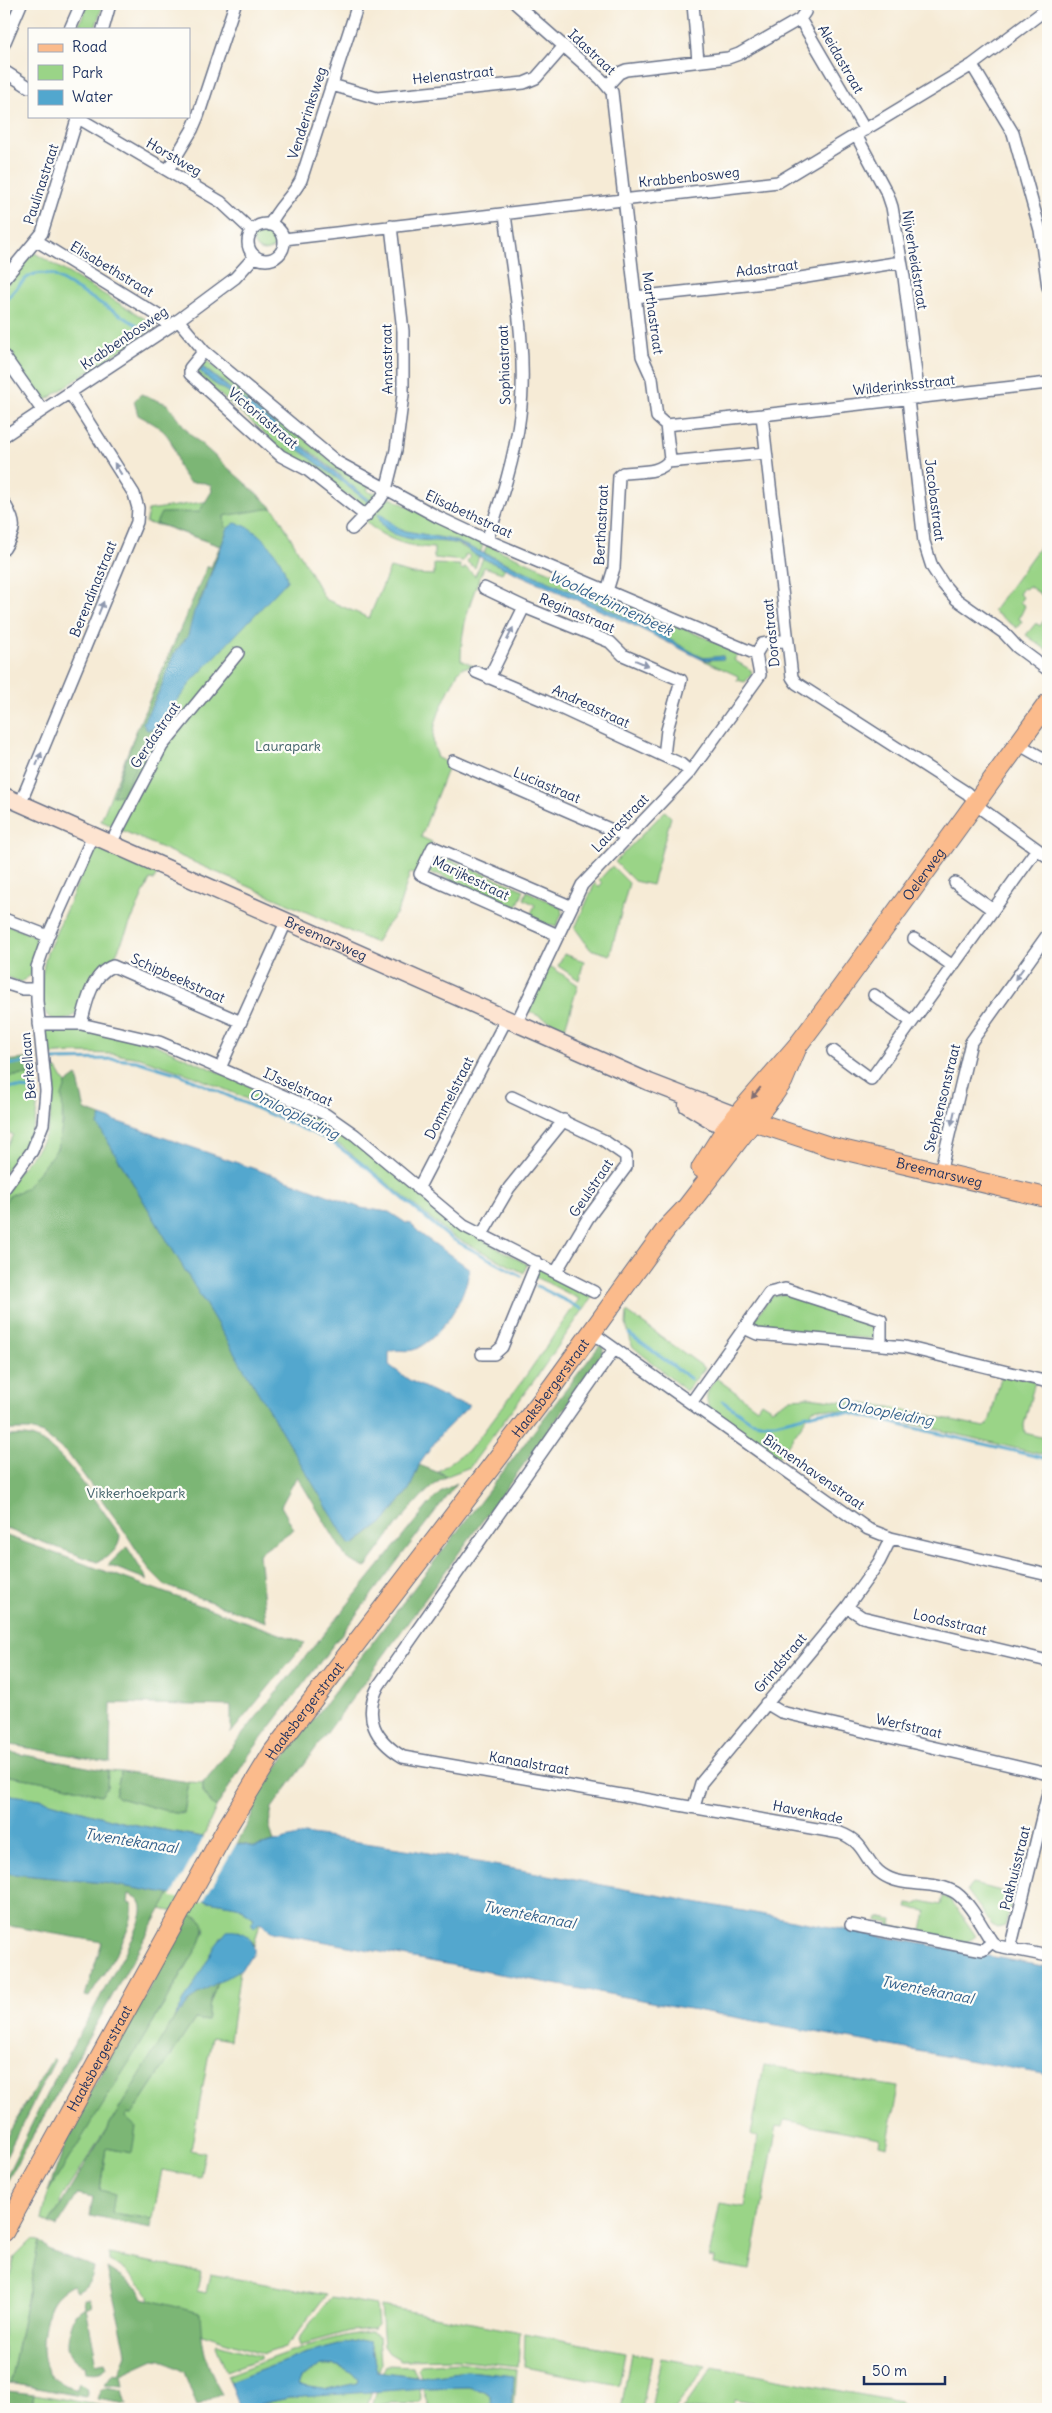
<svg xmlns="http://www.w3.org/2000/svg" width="1052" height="2413" font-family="Delius,sans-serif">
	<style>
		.green { fill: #9ad487; stroke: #5a8272; fill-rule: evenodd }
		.forest { fill: #7bb674; stroke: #4b7269 }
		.water { fill: #52a7ce; stroke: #366b96; fill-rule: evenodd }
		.pier { fill: #f6ebd6 }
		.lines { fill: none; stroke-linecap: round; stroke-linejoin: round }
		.stream { stroke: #52a7ce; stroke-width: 3 }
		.street-casing { stroke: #687188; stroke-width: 14 }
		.secondary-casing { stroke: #687188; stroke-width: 19 }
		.primary-casing { stroke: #687188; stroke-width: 21 }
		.street { stroke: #fff; stroke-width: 11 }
		.secondary { stroke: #fde4d1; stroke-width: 16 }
		.primary { stroke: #fbbb8c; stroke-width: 19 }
		.oneway { fill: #8d97ae }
		.oneway2 { fill: #806e73 }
		.labels { text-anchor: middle; stroke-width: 4.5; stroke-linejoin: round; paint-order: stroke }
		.street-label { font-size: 14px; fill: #1b2f5e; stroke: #fdfcf7 }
		.park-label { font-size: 14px; fill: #41616a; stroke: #fdfcf7 }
		.water-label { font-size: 15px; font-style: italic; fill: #315f8b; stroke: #fdfcf7 }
	</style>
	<rect width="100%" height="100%" fill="#fdfcf7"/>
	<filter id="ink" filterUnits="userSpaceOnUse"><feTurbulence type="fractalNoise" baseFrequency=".02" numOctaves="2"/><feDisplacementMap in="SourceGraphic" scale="10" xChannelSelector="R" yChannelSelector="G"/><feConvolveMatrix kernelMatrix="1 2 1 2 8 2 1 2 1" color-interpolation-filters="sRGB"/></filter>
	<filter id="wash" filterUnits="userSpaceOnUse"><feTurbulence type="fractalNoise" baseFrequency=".0096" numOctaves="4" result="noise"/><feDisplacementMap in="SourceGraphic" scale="20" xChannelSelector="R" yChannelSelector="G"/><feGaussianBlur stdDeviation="1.12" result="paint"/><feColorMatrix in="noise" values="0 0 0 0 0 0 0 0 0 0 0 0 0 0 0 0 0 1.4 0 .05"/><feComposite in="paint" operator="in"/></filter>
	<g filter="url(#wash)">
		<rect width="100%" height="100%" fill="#f6ebd6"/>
		<path class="green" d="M88,4H103L95,29H77Z
			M253 239a12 12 0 1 1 24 0a12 12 0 1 1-24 0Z
			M33,252L157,326L43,402L4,349V286H6Z
			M207,361L338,466L370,485L367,490L371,493L376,492L378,496C371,502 367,508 358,505C356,497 348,495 341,493L283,452L259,428L197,375V368L202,362ZM203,367L338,473L368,501L246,409L231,394L212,382L200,371Z
			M261,497L277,513L325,599L369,618L390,568L412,574L434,575V564L460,565V568L464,570L465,567L475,576L483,558L505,568L502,573L484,567C471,598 461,625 461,660L474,666L462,668L458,672C448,694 424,732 437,754L436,757L449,764L421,837L432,842L417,875L410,873L397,913L385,927L376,943L101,821L135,734L207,567H211L220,546L163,526L146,523L148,510L225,499Z
			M391,498L483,544L481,552L453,540L400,530L378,514L411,539L456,543L479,556L475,568L467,562L470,556L466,554L463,561L434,558V548C408,547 385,540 366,522L385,501Z
			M1048,535V558L1040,566L1043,568L1040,573L1048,579V589L1043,596L1029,586L1025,589L1023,588L1019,594L1023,597L1020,602L1025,606L1019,619L1022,621L1017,628L993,611Z
			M487,545L739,652L734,660L751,670L752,674L745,682L737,680L738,676L703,660L708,661L723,656L708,659L697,655L620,614L484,553Z
			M1044,620L1048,623V651L1026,635L1036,623L1040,626Z
			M665,811L671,817L652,885L634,881L615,862Z
			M103,846L158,872L154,880L150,879L114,959L112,958C107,967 77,1015 70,1018C31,1034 41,972 47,953L91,853Z
			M436,854L524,890L515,911L514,908L437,874H431L428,868Z
			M612,866L629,883L610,955L590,949L575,928L595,883L599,887L602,883L599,880Z
			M527,891L561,907L562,914L556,927L529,918L535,905L524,899Z
			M4,923L41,939L31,975L21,982L4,976Z
			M564,954L584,961L579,980L558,966Z
			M550,966L578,985L565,1028L528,1011Z
			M76,1027L152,1043L319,1116L339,1128L459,1227L527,1264L524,1273L452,1236L342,1146L245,1098L196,1077L140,1058L113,1054L73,1053L46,1055L43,1033L48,1029Z
			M48,1068L57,1069L66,1084C59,1105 66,1127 57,1148C53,1158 34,1181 26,1188C18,1194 10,1195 4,1203C4,1178 34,1160 44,1138C54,1116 52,1090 48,1068Z
			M37,1074C40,1124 34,1134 4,1173V1151L13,1135L4,1130V1077Z
			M537,1263L595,1293L538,1375L470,1467L447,1476L438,1471L471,1448L523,1380L579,1299L532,1275Z
			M784,1294L876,1324V1339L763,1331L751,1325L771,1296Z
			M627,1312L705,1368L686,1391L632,1346L626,1324Z
			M1002,1373L1035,1381L1024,1425L1025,1433L1048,1439V1456L876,1415L819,1408L813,1409L779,1457L709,1408C704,1395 708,1389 716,1378L757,1408L761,1402L772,1409L791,1398L808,1397L890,1407L985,1427L989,1423Z
			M108,1771L121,1772L115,1795L119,1798L180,1814L184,1813L189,1782L203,1783V1794L216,1808L203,1837L121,1822L40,1799L4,1794V1775L65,1785L101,1795L107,1787Z
			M972,1884L1014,1894L1005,1926L998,1928L992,1925L967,1890Z
			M170,1894L237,1906L254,1918V1927L260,1922L254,1946L252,1940L238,1931L222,1936L137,2082L59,2202L61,2204L49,2224L42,2220L48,2192L163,2006L200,1943L205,1930L199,1917L161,1909Z
			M943,1896L951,1900L976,1936L963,1945L888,1931L889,1923L877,1921L878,1917L892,1920L891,1926L922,1931L926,1911L907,1908L908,1904L915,1905L922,1901L941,1905Z
			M240,1970L230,2040L212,2037L191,2150L205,2153L200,2177L162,2170L153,2219L112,2213L100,2190L106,2148L132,2153L125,2117L128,2113L132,2115L195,2019L207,2021L210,2003L218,1980Z
			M764,2065L898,2087L887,2147L879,2145L880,2138L785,2120L783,2127L777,2126L750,2270L714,2264L715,2258L709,2257L720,2203L745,2207L758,2137L751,2134Z
			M32,2240L39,2241L10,2383L4,2382V2296L15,2257Z
			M109,2254L201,2272L197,2291L206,2293L210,2274L326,2295L292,2340L285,2347L264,2354L150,2317C149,2310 150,2302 149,2296C146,2286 119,2265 109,2261Z
			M331,2297L376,2305L378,2325L374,2329L350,2331L300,2345L298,2339Z
			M381,2306L520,2332L518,2366L456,2359L401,2360L389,2353L384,2346Z
			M370,2332L379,2336L381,2363L379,2371L375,2367L373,2350L359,2340L304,2354L230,2382L227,2375C273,2358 321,2337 370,2332Z
			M525,2333L625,2352L619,2385L524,2367Z
			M217,2344L260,2356V2359L226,2371L216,2346Z
			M631,2353L652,2357L642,2409H621Z
			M661,2358L706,2366L675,2409H651Z
			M458,2362L517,2369L514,2409H512L514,2376L467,2371L421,2377L418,2368L421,2365Z
			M321,2365C336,2364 349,2367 358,2380L357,2383L328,2390L297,2385L301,2378Z
			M386,2365L413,2366L416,2376L383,2372Z
			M713,2367L900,2402L907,2409H792L735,2399L733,2409H683Z
			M468,2387C479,2390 488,2391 493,2402L485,2409H430L423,2388Z
			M419,2388L422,2399L420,2403H390L375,2406L373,2403L377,2390Z
			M372,2390L367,2406L359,2409L240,2408L289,2398Z
			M34,2394L109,2407L112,2409H31Z"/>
		<path class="forest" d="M141,394L167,404L190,434L273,508L224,516L226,534L195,612L188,636L174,654L161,688L143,723L147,730L154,729C145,752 132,772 123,795L113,796L135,734L207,567H211L220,546L156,523L161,513L199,512L212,491L211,486L206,483L189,482C174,464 180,465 173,446C167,429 152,423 138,415L134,401Z
			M35,1058L37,1074L4,1077V1061Z
			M77,1076L85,1110L101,1116L98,1125L308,1475L354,1545L385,1521L410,1488L419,1465L447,1476C415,1495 388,1539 365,1568L347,1559L297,1476L281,1506L294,1529L259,1554L266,1622L164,1585L151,1572L121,1526L68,1454L43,1434L30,1430H4V1203L9,1196L25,1189L57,1149L63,1123L62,1096L66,1084Z
			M600,1345L603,1347V1354L598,1363L272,1808L269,1824L274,1842L255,1847L237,1843L251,1818L256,1801L277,1767Z
			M4,1436C13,1436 22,1435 31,1437C62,1445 101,1509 120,1535C120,1549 109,1557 97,1562L4,1528Z
			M457,1483L249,1755L216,1808L203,1794V1783L430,1503L442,1491Z
			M4,1535L305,1643L231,1733V1706L111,1703L110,1762L5,1744Z
			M127,1547L148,1580L108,1565Z
			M4,1751L108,1771L107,1787L101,1795L65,1785L4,1775Z
			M121,1772L189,1782L184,1813H174L119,1798L115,1795Z
			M4,1873L104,1883L170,1894L5,2185L4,2181L47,2093L133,1938C139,1922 152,1901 129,1894L128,1903L132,1904C136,1930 102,1975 89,1997L85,1996L102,1942L4,1925Z
			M191,1915C208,1919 205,1930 200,1943L131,2059L48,2192L73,2122Z
			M218,1980L210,2003L207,2021L195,2019L132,2115L128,2113L125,2117L136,2127L132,2153L106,2148L100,2190L115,2194L112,2213L153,2219L151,2228L90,2216L93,2197L78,2194L57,2227L49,2224L175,2017L197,1994Z
			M53,2058L55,2060L4,2160V2141Z
			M39,2241L50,2251L94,2267C92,2279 89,2286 77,2292L73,2285C65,2289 58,2294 53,2302C43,2319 37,2361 52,2376C58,2382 68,2386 76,2390L79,2382C85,2385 89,2390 86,2397L10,2383Z
			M107,2268L139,2289L143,2298L200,2313C202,2346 205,2365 222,2393L197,2406L184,2372L162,2360L154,2359L121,2374L123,2386L105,2384L113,2373L118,2374L126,2355L125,2347Z
			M84,2299H90L92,2305L86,2308L97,2364L105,2362L107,2367C101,2374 94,2373 86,2372L85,2366C59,2355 69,2335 75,2314L85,2307Z
			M105,2387L123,2390L127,2404L97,2399L100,2390Z
			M8,2391L34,2394L31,2409H5Z"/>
		<path class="water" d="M202,367L370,500L368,502L246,409L231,394L212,382L200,371Z
			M379,513L401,530L453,540L563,588L649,628L703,658L723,656L724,659L703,660L633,625L475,555C469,550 463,544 455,543C432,538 384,546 378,514Z
			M235,523C258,526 285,559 287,581L192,681L158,727L147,730L143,723L161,688L174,654L188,636L194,612L202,598L228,528Z
			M101,1116L293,1182L361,1208L389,1212L406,1223L411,1224L422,1235L470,1269C464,1299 444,1335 416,1349C407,1353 398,1348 389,1352V1365L409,1380L455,1402L470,1405L440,1435L419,1465L410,1488L385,1521L353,1545L349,1544L98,1125Z
			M4,1794L40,1799L121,1822L255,1847L305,1834L412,1850L1048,1967V2075L272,1932L260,1922L254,1927L251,1925L254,1918L237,1906L104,1883L4,1873Z
			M227,1931C242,1929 255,1938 254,1953L240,1970L197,1994L175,2017L216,1945Z
			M359,2340L370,2342L377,2371L421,2377L467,2371L514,2376L512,2409H485L492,2402L490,2396L484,2391L468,2387L423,2388L289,2398L240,2408L230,2382L304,2354ZM321,2365C336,2364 349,2367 358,2380L357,2383L328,2390L298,2385L301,2378Z"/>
		<path class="pier" d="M205,1835L238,1841L203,1902L171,1897Z"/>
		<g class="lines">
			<path class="stream" d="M4,302C20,286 27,267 53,275L137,325
				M53,1060L113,1059L136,1061L179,1074L330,1141L361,1163L450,1238L521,1276
				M4,1065L31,1062
				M4,1087L32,1089
				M537,1286L582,1309
				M629,1334L691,1379
				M722,1401L751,1421L760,1423H775L820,1412L849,1413L1048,1459"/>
		</g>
	</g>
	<g filter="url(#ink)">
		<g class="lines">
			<g class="street-casing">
				<path id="street" d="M516,4L601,79L612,92L642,356L652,378L657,417L666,425
					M693,4L698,61
					M806,4L805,12L800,19L865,130
					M70,29L81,4
					M103,29L110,4
					M4,44L21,4
					M972,65L1013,133L1040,230L1048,287
					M4,71L29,87
					M332,85L377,98L524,83L536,78L564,46
					M607,86L619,73L626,70L728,58L739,54L800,19
					M75,116L221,202L252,231
					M856,135L888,195L892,207L904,277L919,398
					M168,170L192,130L198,116L235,4
					M248 242a18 18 0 1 1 36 0a18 18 0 1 1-36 0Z
					M270,225C277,208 293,196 301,180L358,4
					M284,239L778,182L972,65L1048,8
					M37,241L159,316L169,327
					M4,279L42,233L78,116
					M635,297L775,282L901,262
					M178,320L204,351L337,462L438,517L487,540L756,654
					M204,351L190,368V374L281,456L306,469L366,516
					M4,356L42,410
					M908,399L924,542L932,567L943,584L956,599L1004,633L1017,647L1048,670
					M762,415L1048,383
					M4,436L169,327L235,278L255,256
					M668,462L766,453
					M4,503C17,524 16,529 4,549
					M352,529L380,500L386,490L396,450L403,395V331L391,226
					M487,540C501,500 515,458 520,415C528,349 513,280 505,214
					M484,588L524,607
					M607,591L614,568L619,476L623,473C639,471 661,474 670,459L666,425L762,415L792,677L796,683L967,793L983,810L1048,857
					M756,654L762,644L787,640
					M476,672L545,701L681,764L690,772
					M489,678L524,607L610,642L623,655L681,680L667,730L664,756
					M1018,744L1048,761
					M453,761L628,837
					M20,804L137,522L138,508L134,494L70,393
					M111,843L162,746L238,653
					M955,883L993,910
					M4,919L48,936
					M558,935L420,874L433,847L570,906
					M914,939L953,966
					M4,983L23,989H36
					M874,995L912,1022
					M39,1024H81L159,1042L325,1114L355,1135L464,1226L594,1292
					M81,1024C86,1004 92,973 113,966L241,1022
					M516,1024L582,885L690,772L760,675L756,654
					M833,1051L871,1079L1037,849
					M220,1068L286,922
					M512,1097L603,1140L626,1156V1167L588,1218L556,1272
					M940,1173L971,1042L1048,934
					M4,1189L32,1151L43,1124L46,1091L37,1001V967L48,936L93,836
					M418,1189L506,1020
					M481,1236L509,1188L564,1120
					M744,1328L757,1334L905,1347L1048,1382
					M591,1332L868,1529L891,1538L1048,1575
					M614,1349L379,1685C362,1717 375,1740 403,1757L840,1833C867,1843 863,1861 882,1874C903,1889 934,1879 956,1893C971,1904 982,1927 992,1942L998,1946L1048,1956
					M482,1354H494L502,1347L537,1262
					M691,1403L769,1293L785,1289L881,1320V1344
					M847,1607L862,1617L1048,1661
					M766,1703L781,1712L1048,1774
					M694,1807L701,1783L847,1607L879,1562L891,1538
					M851,1925L983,1950L992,1942
					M1010,1949L1048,1793"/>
			</g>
			<g class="secondary-casing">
				<g id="secondary">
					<path id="s1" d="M4,796L649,1082L737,1116"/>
					<path d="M687,1105L713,1121L727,1127"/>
				</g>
			</g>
			<g class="primary-casing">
				<g id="primary">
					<path id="s2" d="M743,1118L831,1147L1048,1198"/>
					<path id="s3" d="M701,1168L727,1127L798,1045L841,988L1048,703"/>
					<path id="s4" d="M4,2232L226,1829L273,1752L552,1387L667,1228L686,1208L774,1094L783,1081L798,1045"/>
				</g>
			</g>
			<use href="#street" class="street"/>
			<use href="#secondary" class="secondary"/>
			<use href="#primary" class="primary"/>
		</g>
		<defs><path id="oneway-solid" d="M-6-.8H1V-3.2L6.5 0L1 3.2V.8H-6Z" transform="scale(1.25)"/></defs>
		<g class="oneway">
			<use href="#oneway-solid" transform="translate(118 469) rotate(-122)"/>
			<use href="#oneway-solid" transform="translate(101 608) rotate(-68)"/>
			<use href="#oneway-solid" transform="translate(510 634) rotate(-64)"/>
			<use href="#oneway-solid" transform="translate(642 663) rotate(23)"/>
			<use href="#oneway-solid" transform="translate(39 759) rotate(-68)"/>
			<use href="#oneway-solid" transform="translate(1019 974) rotate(126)"/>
			<use href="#oneway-solid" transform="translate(953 1118) rotate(103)"/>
		</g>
		<use class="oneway2" href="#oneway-solid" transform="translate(756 1093) rotate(129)"/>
	</g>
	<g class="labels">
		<g class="street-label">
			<text transform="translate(592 52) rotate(43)" y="5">Idastraat</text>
			<text transform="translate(841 59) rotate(60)" y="5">Aleidastraat</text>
			<text transform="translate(453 75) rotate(-6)" y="5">Helenastraat</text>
			<text transform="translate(307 113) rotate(-72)" y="5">Venderinksweg</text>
			<text transform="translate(174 157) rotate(30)" y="5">Horstweg</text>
			<text transform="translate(689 177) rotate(-6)" y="5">Krabbenbosweg</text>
			<text transform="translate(41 184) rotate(-72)" y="5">Paulinastraat</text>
			<text transform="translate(915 260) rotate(81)" y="5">Nijverheidstraat</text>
			<text transform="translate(767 268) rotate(-7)" y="5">Adastraat</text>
			<text transform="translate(112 269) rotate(31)" y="5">Elisabethstraat</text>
			<text transform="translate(653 313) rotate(82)" y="5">Marthastraat</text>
			<text transform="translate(124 338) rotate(-34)" y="5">Krabbenbosweg</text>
			<text transform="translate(387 359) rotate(-91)" y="5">Annastraat</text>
			<text transform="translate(504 365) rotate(-92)" y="5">Sophiastraat</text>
			<text transform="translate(904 385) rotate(-6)" y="5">Wilderinksstraat</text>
			<text transform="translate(263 418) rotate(40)" y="5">Victoriastraat</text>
			<text transform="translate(935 500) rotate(83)" y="5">Jacobastraat</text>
			<text transform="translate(469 514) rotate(25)" y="5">Elisabethstraat</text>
			<text transform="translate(601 525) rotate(-87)" y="5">Berthastraat</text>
			<text transform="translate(93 589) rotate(-68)" y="5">Berendinastraat</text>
			<text transform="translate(577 613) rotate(23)" y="5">Reginastraat</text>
			<text transform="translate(771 633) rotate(-96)" y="5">Dorastraat</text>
			<text transform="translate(591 706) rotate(25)" y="5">Andreastraat</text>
			<text transform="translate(155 735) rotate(-56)" y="5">Gerdastraat</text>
			<text transform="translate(547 785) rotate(23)" y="5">Luciastraat</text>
			<text transform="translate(620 823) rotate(-46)" y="5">Laurastraat</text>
			<text dy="5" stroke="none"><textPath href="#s3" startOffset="369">Oelerweg</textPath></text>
			<text transform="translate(471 878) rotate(26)" y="5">Marijkestraat</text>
			<text dy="5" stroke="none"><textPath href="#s1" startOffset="352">Breemarsweg</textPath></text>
			<text transform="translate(178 978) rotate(24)" y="5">Schipbeekstraat</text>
			<text transform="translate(28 1066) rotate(-95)" y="5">Berkellaan</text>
			<text transform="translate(298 1087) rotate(24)" y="5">IJsselstraat</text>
			<text transform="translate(449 1098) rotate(-63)" y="5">Dommelstraat</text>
			<text transform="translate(942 1098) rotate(-76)" y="5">Stephensonstraat</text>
			<text dy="5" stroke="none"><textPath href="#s2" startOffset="204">Breemarsweg</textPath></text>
			<text transform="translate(591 1188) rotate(-56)" y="5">Geulstraat</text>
			<text dy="5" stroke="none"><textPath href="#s4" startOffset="1008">Haaksbergerstraat</textPath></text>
			<text transform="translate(814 1472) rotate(35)" y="5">Binnenhavenstraat</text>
			<text transform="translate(950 1622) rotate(13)" y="5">Loodsstraat</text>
			<text transform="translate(780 1663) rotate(-50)" y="5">Grindstraat</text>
			<text dy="5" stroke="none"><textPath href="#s4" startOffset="602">Haaksbergerstraat</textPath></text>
			<text transform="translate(909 1726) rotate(13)" y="5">Werfstraat</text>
			<text transform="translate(529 1763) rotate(10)" y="5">Kanaalstraat</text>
			<text transform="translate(808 1812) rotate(11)" y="5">Havenkade</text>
			<text transform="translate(1015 1868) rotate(-76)" y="5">Pakhuisstraat</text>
			<text dy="5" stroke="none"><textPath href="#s4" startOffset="198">Haaksbergerstraat</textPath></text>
		</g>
		<g class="park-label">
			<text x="288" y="751">Laurapark</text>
			<text x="136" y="1498">Vikkerhoekpark</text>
		</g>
		<g class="water-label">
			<text transform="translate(611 603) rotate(25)" y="5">Woolderbinnenbeek</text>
			<text transform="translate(294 1114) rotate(26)" y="5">Omloopleiding</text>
			<text transform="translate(885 1412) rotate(11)" y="5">Omloopleiding</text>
			<text transform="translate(131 1841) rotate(9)" y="5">Twentekanaal</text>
			<text transform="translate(529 1915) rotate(11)" y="5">Twentekanaal</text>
			<text transform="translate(927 1990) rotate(11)" y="5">Twentekanaal</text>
		</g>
	</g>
	<rect width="1052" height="2413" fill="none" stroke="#fdfcf7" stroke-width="20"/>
	<rect x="28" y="28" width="162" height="90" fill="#fdfcf7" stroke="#a3aaba"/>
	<rect x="38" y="44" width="25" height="8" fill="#fbbb8c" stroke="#a3aaba"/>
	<text x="72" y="52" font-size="15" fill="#1b2f5e">Road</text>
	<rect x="38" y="65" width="25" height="15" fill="#9ad487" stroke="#a3aaba"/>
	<text x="72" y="78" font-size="15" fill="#1b2f5e">Park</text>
	<rect x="38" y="90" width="25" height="15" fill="#52a7ce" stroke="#a3aaba"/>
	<text x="72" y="102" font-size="15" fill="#1b2f5e">Water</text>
	<path d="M864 2376v8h81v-8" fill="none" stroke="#1b2f5e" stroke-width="2.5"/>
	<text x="872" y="2376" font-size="15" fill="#1b2f5e" stroke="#fdfcf7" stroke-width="4" paint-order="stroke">50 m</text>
</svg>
